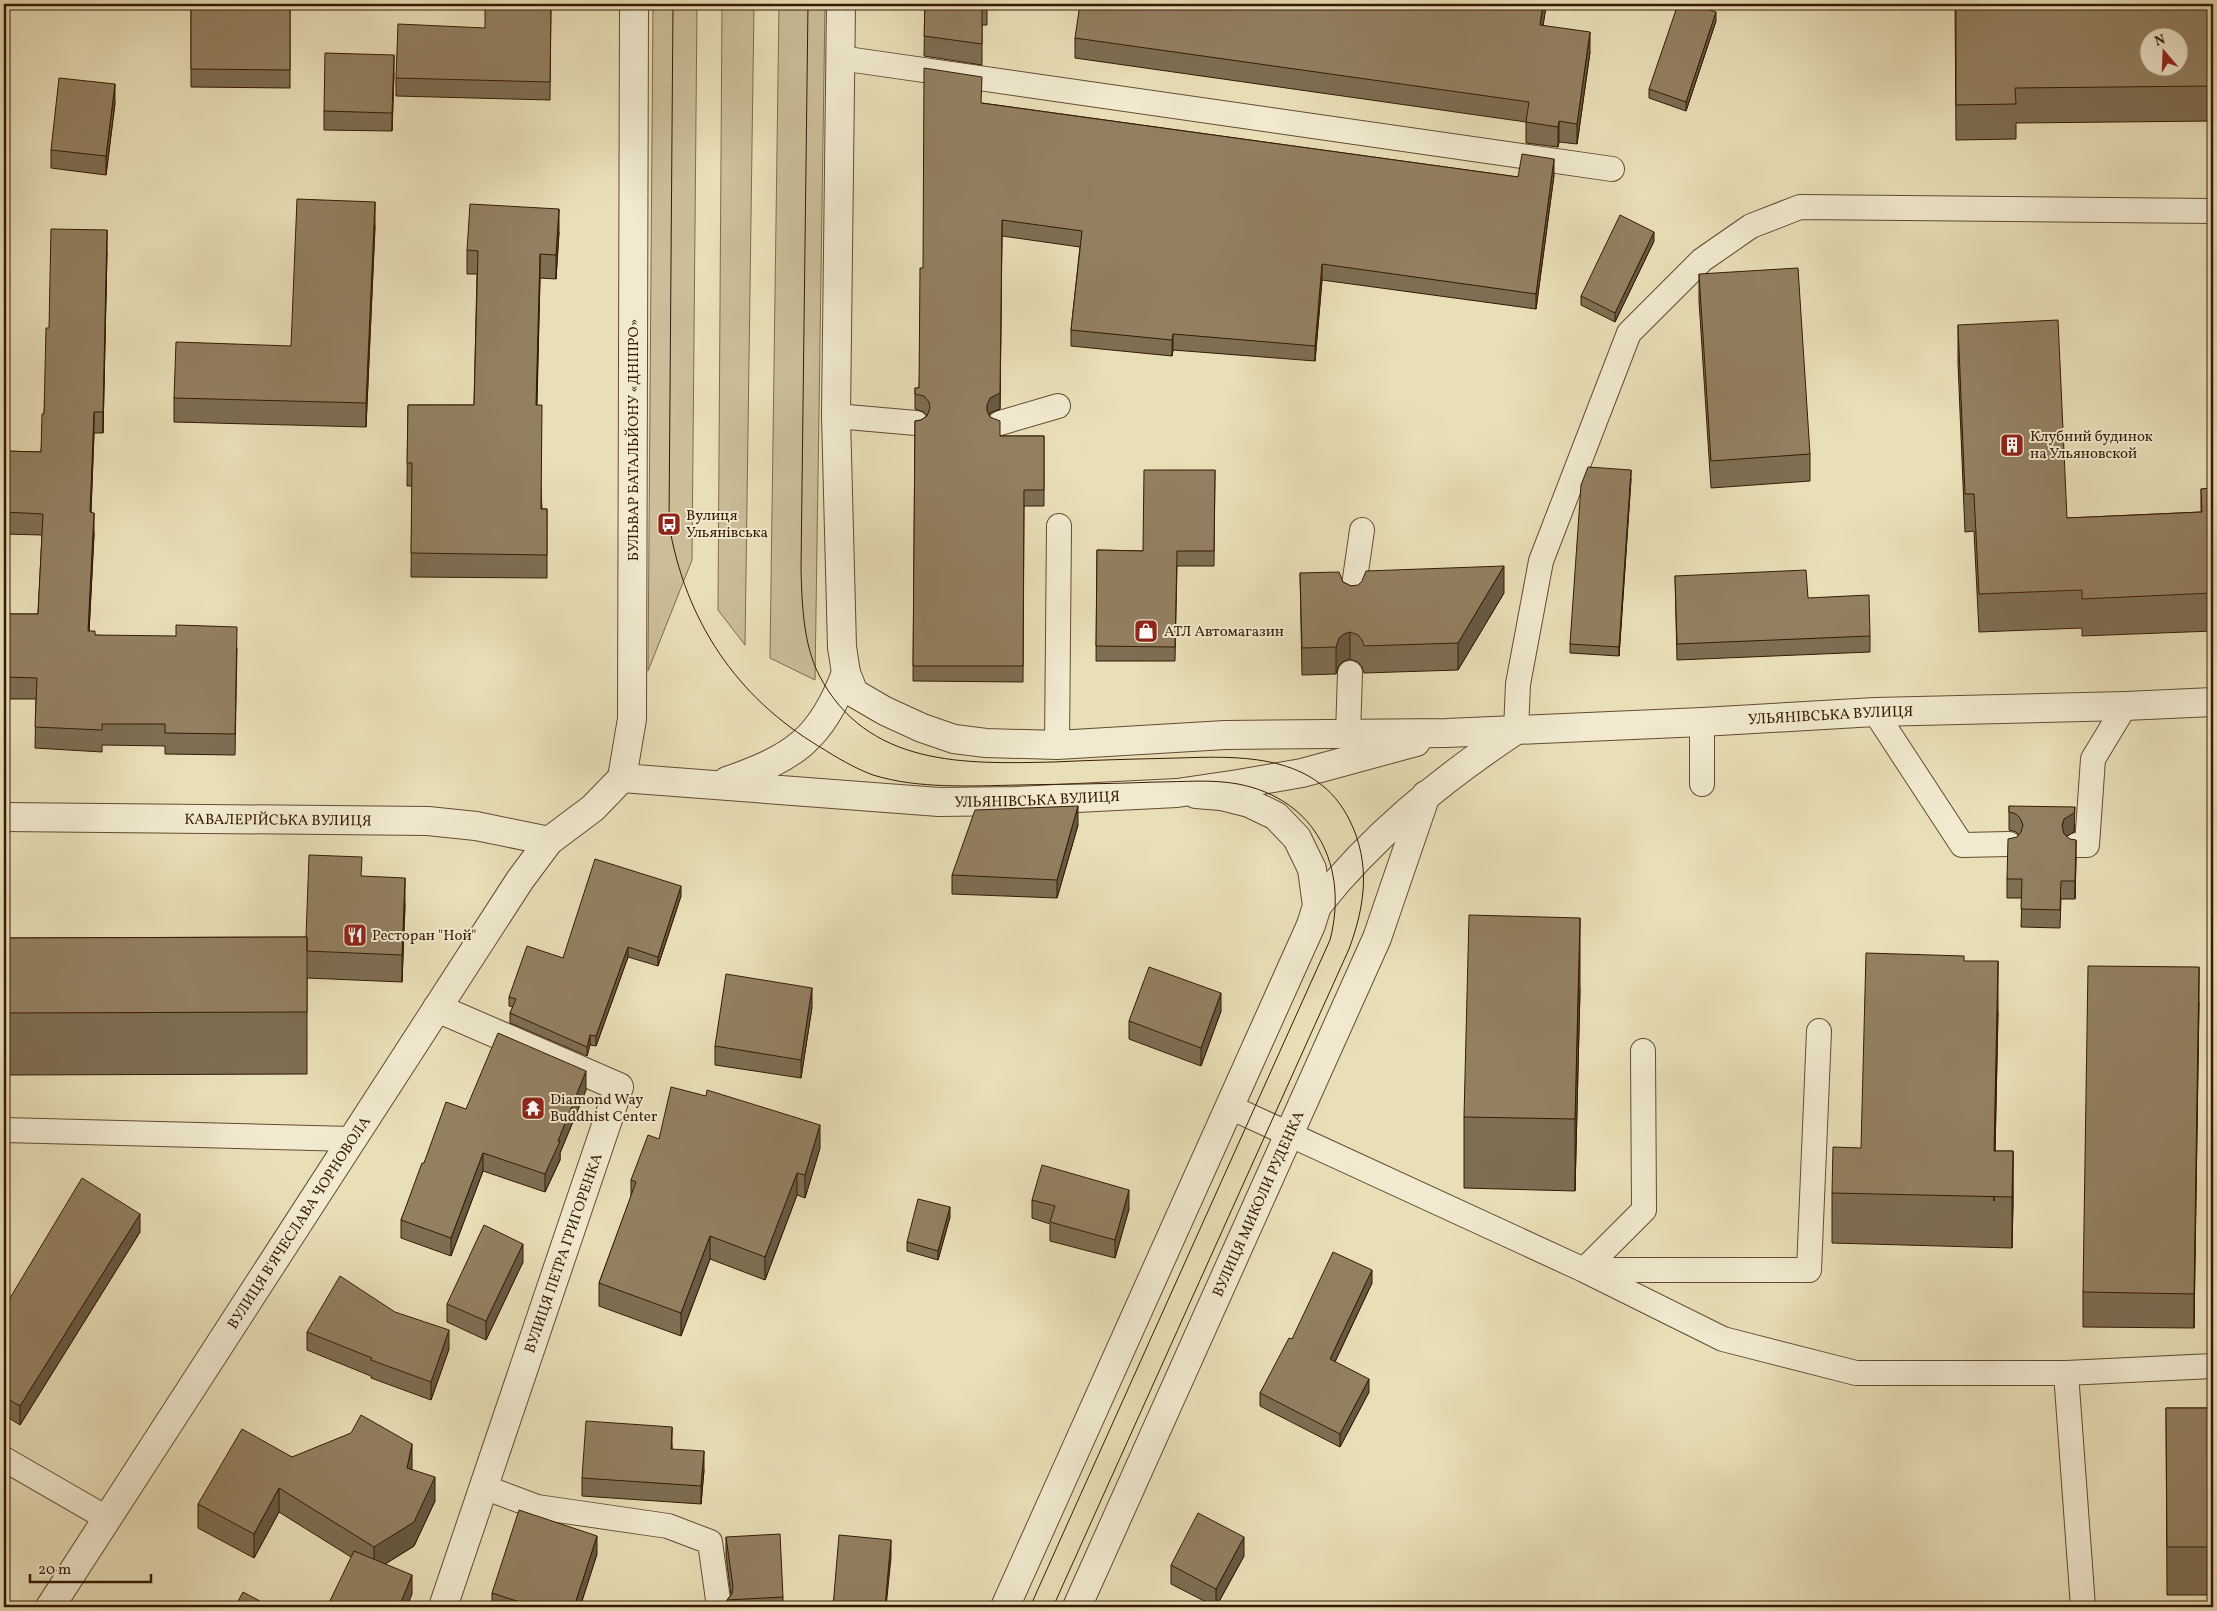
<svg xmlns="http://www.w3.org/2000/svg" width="2217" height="1611" font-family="Vollkorn,serif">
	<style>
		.green { fill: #cbbe99; stroke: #806c4e }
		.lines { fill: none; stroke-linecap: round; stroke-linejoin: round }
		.service-casing { stroke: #634b31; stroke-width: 26 }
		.minor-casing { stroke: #634b31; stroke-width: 30 }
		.tertiary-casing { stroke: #634b31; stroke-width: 30 }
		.service { stroke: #f1ead0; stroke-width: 24 }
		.minor { stroke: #f1ead0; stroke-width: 28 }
		.tertiary { stroke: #f1ead0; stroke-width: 28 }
		.tram { stroke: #361a04; stroke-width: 1 }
		.wall { fill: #7e6e53; stroke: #361a04 }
		.shaded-wall { fill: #675a44; stroke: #361a04 }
		.building { fill: #938061; stroke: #361a04; fill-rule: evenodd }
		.labels { text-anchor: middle; stroke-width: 4; stroke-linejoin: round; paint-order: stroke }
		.poi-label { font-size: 15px; fill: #361a04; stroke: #f1ead0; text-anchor: start }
		.street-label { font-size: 15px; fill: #361a04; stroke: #f1ead0 }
	</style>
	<rect width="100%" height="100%" fill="#e9dfb7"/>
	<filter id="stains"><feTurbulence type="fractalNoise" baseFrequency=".004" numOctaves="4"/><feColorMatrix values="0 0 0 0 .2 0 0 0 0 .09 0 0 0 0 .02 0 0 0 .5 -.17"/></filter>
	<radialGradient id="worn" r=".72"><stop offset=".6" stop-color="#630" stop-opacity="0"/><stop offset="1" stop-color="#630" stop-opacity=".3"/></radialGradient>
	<path class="green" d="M653,4H697L692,560L648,671Z
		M722,4H754L745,645L718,610Z
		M779,4H825L815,680L770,658Z"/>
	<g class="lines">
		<g class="service-casing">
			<path id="service" d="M840,58L1612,169
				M836,416L916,423
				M1000,423L1058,406
				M1352,599L1362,530
				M1875,712L1962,845L2009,844
				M1702,722V784
				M1516,730L1518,684L1541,561L1629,333L1702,260L1751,226L1800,207L2213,211
				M1348,734L1350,673
				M1057,745L1059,526
				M2076,845H2087L2093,759L2125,706
				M1643,1051L1644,1210L1584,1270L1723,1339L1856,1373H2066L2213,1366
				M1230,1107L1584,1270H1809L1819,1031
				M4,1130L352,1139
				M2066,1373L2083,1607
				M4,1459L108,1519
				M484,1487L537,1507L668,1526L710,1542L719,1607"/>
		</g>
		<g class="minor-casing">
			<g id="minor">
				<path id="s1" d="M4,817L428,821L476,826L549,841"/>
				<path d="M1317,906C1373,835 1441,780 1516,730"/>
				<path d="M437,1008L619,1087L443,1607"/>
				<path id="s2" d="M50,1607L520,880L549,841L593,808L622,778"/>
				<path d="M1005,1607L1311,925L1317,906L1312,869L1297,838L1276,816L1249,803L1221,796L1196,794"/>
				<path id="s3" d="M1077,1607L1377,938L1426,795"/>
			</g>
		</g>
		<g class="tertiary-casing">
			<g id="tertiary">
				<path id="s4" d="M634,4L632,719L622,778L939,802L1016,801L1177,793L1238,784L1302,773L1416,742"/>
				<path id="s5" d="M841,4L836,416L842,647L846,673L854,693L885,711L922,728L954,739L986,743L1057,745L1225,735L1447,733L1702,722L1875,712L2125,706L2213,702"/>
				<path d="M727,781C793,758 821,740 846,673"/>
			</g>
		</g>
		<use href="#service" class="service"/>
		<use href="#minor" class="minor"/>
		<use href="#tertiary" class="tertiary"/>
		<path class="tram" d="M673,4L669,524C685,620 736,697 820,747C836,757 854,768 873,775C918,789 972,786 1018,785C1064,784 1110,784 1156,782C1183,782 1211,779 1238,784C1316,799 1349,867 1330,940L1030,1607
			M808,4L801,569C802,604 803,643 819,675C867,767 964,764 1053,762C1095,760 1136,759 1178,758C1241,756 1317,753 1350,821C1371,864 1365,906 1349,949L1053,1607"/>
	</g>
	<path class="wall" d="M191,4L225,5L290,4V88L191,87Z
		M551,4L550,100L396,96V78L485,28Z
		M925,4H987V25H982V65L924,56Z
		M1546,4L1543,25L1590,52L1577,144L1559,142L1558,147L1526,143V122L1075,58V38Z
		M1955,4H2213V121L2016,123V139L1956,140Z
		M1716,21L1686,111L1649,98V89Z
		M394,73L392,131L324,130V111Z
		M115,103L106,175L51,168V150Z
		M982,103L1518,177L1554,175L1536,309L1322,280L1315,361L1173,350L1172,356L1071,346V330L1080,247L1002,236L1000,409L990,413L989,415L1000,436H1044V506H1024L1023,682L913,681L915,421L921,420L927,416L924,412L915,409V388H919L923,268Z
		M375,226L366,427L174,422V398L291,346Z
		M559,232L556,279L540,278L537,405L542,509H547V578L411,577L412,486H407L408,405H474L477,274H467V250Z
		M1654,241L1615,322L1581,305V296Z
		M107,252L103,433H94L91,512L94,534L89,631L95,635L237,648L235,755L165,754V746L102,745V752L35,748L36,699H4V614H38L42,535L4,534V451L41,452L44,414L49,328Z
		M1699,274L1810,454V481L1711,488L1699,301Z
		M1958,325L2067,518L2201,512V489L2213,488V631L2082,636V628L1979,632L1974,531L1965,532L1958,363Z
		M1215,470L1214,566H1177L1175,661H1096L1097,550L1143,551Z
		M1631,479L1619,656L1570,653V644Z
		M1300,573L1343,582L1351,586L1504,593L1458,670L1364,673L1362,667L1358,662L1350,659L1344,661L1339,665L1336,674L1302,675Z
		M1675,576L1808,598L1870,636V652L1677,660Z
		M2009,806L2075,825L2074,832L2067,836L2076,859L2075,899H2061L2060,928L2021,927L2022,898H2007V879L2017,837L2019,835L2016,832L2009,830Z
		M1078,825L1057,898L952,894V875Z
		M362,876L405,905L402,982L307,978V1074L4,1075V938L306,937Z
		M681,896L658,966L628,957L596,1046L590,1045L587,1056L510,1023V1013L513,1007L509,1006V997L563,958Z
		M1964,961L1998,1012L1995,1151H2013V1202L2012,1248L1832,1243V1193L1861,1148Z
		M1580,989L1575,1191L1464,1188V1117Z
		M2199,1002L2194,1328L2083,1327V1292Z
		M812,1007L801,1078L715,1065V1046Z
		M1221,1011L1201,1066L1129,1039V1021Z
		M586,1090L560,1153V1160L545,1192L483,1171L451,1256L401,1238V1220L424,1163L466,1109Z
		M659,1139L820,1148L805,1198L797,1195L765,1280L710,1259L681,1336L599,1306V1283L631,1197V1180Z
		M1032,1200L1129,1209L1115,1258L1050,1241V1224L1032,1218Z
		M950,1217L938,1260L907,1251V1242Z
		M140,1232L20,1425L4,1415V1308Z
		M523,1262L486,1340L447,1322V1304Z
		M1372,1283L1335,1362L1369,1392L1340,1447L1260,1406V1393L1292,1339Z
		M307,1332L449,1349L431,1400L371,1378V1376L307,1350Z
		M2166,1408H2213V1595H2167Z
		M672,1445V1449L704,1470L701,1504L582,1496V1478Z
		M292,1457L412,1469L435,1501L414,1546L385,1564L412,1594L351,1557L279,1512L254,1558L198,1528V1504Z
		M726,1537L783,1597V1607H727V1600L731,1595L726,1556Z
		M597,1554L580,1607H492V1593Z
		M1244,1556L1216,1607L1171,1584V1565Z"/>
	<path class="shaded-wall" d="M1543,4H1546V7L1540,45V25Z
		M1716,12V21L1686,111V102Z
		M1590,32V52L1577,144V124Z
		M394,55V73L392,131V113Z
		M115,84V103L106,175V156Z
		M1559,121V142L1558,147V127Z
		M1554,159V175L1536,309V294Z
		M375,202V226L366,427V403Z
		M559,209V232L556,279V255Z
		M1002,220L1000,409L990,413L987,420V405Z
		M107,230V252L103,433V412Z
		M1654,232V241L1615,322V313Z
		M540,254V278L536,428V405Z
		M1322,264V280L1315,361V346Z
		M1173,334V350L1172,356V340Z
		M94,412V433L90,534V512Z
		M1631,470V479L1619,656V647Z
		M94,513V534L88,653V631Z
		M1504,566V593L1458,670V643Z
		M1350,632V659L1344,661L1339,665L1336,674V647L1339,638L1344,634Z
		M1078,806V825L1057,898V880Z
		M2075,807L2074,832L2064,838L2062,826L2064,819Z
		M2076,840V859L2075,899V881Z
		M405,878V905L402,982V955Z
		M681,886V896L658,966V957Z
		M1580,918V989L1575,1191V1119Z
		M628,947V957L596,1046V1036Z
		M1998,961V1012L1994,1201V1151Z
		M2199,967V1002L2194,1328V1294Z
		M812,988V1007L801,1078V1060Z
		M1221,993V1011L1201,1066V1048Z
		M590,1035V1045L587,1056V1047Z
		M586,1071V1090L560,1153V1160L545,1192V1174L558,1141Z
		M820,1125V1148L805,1198V1175Z
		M2013,1151V1202L2012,1248V1197Z
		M483,1153V1171L451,1256V1238Z
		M797,1173V1195L765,1280V1257Z
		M1129,1190V1209L1115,1258V1240Z
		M950,1207V1217L938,1260V1251Z
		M140,1214V1232L20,1425V1406Z
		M710,1236V1259L681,1336V1313Z
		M523,1244V1262L486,1340V1321Z
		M1372,1270V1283L1330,1372V1359Z
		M449,1330V1349L431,1400V1382Z
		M1369,1379V1392L1340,1447V1434Z
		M672,1427V1445L671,1468V1449Z
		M412,1444V1468L407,1492V1468Z
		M704,1451V1470L701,1504V1486Z
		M435,1477V1501L414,1546L374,1571V1547Z
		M279,1488V1512L254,1558V1534Z
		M597,1536V1554L580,1607H574Z
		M1244,1537V1556L1216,1607V1589Z
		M891,1540V1558L886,1607H885Z
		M412,1575V1594L407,1607H399Z"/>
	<path class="building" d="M191,4H225V5L290,4V70L191,69Z
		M485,4H551L550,82L396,78L398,24L485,28Z
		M925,4H987H982V44L924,36Z
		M1080,4H1543L1540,25L1590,32L1577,124L1559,121L1558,127L1526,122L1529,102L1075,38Z
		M1678,4H1691L1716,12L1686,102L1649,89Z
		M1956,4H2213V86L2015,88L2016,104L1956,105ZM2150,38H2180V68H2150Z
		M325,53L394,55L392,113L324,111Z
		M924,68L982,77L981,103L1518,177L1522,154L1554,159L1536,294L1322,264L1315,346L1173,334L1172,340L1071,330L1082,231L1002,220L1000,393L990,398L987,405V411L990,417L1000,421V436H1044V490H1024L1023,666H913L915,421L921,420L927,416L930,408L929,402L924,396L915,394V388H919L920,268H923Z
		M59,78L115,84L106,156L51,150Z
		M297,199L375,202L366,403L174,398L176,342L291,346Z
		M470,204L559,209L556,255L540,254L536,405H542L541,509H547V555L411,553L412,463H407L408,405H474L478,251L467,250Z
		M1620,215L1654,232L1615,313L1581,296Z
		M51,229L107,230L103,412H94L90,512L94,513L88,631H95V635L176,636V625L237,627L235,734L165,733V724H102V730L35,727L37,678L4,677V614H38L43,514L4,512V451L41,452L42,414H44L46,328H49Z
		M1798,268L1810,454L1711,461L1699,274Z
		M2058,320L2067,518L2202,512L2201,489L2213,488V593L2082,599V590L1979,594L1974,494H1965L1958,325Z
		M1588,467L1631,470L1619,647L1570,644L1581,485Z
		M1144,470H1215L1214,551H1177L1175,647L1096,646L1097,550L1143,551Z
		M1504,566L1458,643L1364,646L1362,640L1358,635L1350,632L1344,634L1339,638L1336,647L1302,648L1300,573L1339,572L1343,582L1351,586L1358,585L1362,581L1366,571Z
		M1806,570L1808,598L1869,595L1870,636L1677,644L1675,576Z
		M1078,806L1057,880L952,875L975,810Z
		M2009,806L2075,807L2074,813L2064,819L2062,826L2064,834L2070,839L2076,840L2075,881H2061L2060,910L2021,909L2022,879H2007L2008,839L2017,837L2021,832L2023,825L2020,818L2016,814L2009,812Z
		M309,855L362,857L361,876L405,878L402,955L307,951V937H306Z
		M595,859L681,886L658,957L628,947L596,1036L590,1035L587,1047L510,1013L516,999L509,997L527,946L563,958Z
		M1469,915L1580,918L1575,1119L1464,1117Z
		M307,937V1012L4,1013V938Z
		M1866,953L1964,956V961H1998L1994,1151H2013L2012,1197L1832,1193L1833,1147L1861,1148Z
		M2088,966L2199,967L2194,1294L2083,1292Z
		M1149,967L1221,993L1201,1048L1129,1021Z
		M726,974L812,988L801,1060L715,1046Z
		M498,1033L586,1071L558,1141H560L545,1174L483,1153L451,1238L401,1220L422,1163H424L446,1102L466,1109Z
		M671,1087L706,1096L707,1090L820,1125L805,1175L797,1173L765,1257L710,1236L681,1313L599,1283L636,1182L631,1180L648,1135L659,1139Z
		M1042,1165L1129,1190L1115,1240L1050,1222L1055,1206L1032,1200Z
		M82,1178L140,1214L20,1406L4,1397V1308Z
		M918,1199L950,1207L938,1251L907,1242Z
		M484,1225L523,1244L486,1321L447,1304Z
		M1333,1252L1372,1270L1330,1359L1369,1379L1340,1434L1260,1393L1289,1338L1292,1339Z
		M340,1276L395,1312L449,1330L431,1382L371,1360L372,1358L307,1332Z
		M2166,1408H2213V1547H2167Z
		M361,1415L412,1444L407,1468L435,1477L414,1522L374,1547L279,1488L254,1534L198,1504L242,1429L292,1457L351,1433Z
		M586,1421L672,1427L671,1449L704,1451L701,1486L582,1478Z
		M519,1510L597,1536L574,1607H535L492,1593Z
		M1198,1513L1244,1537L1216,1589L1171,1565Z
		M780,1534L783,1597L727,1600L732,1594L733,1587L726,1537Z
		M839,1535L891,1540L885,1607H833Z
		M354,1551L412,1575L399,1607H327Z
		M243,1592L271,1607H235Z
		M133,1604L139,1607H132Z"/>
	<defs>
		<g id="building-square" transform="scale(1.25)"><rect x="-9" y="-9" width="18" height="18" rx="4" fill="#8f2418" stroke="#f1ead0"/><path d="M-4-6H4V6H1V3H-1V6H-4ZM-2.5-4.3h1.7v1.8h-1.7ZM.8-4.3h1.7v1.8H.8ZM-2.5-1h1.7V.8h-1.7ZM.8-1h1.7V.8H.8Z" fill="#fff"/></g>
		<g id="bus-square" transform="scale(1.25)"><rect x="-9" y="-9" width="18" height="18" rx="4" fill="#8f2418" stroke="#f1ead0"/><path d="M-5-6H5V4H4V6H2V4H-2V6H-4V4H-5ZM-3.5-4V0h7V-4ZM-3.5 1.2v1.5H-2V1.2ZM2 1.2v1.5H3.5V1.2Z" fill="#fff"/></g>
		<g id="shop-square" transform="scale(1.25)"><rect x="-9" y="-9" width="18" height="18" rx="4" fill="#8f2418" stroke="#f1ead0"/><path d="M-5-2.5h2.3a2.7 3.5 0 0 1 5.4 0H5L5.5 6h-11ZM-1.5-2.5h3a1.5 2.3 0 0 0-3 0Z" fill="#fff"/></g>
		<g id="restaurant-square" transform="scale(1.25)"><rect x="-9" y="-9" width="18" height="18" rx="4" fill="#8f2418" stroke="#f1ead0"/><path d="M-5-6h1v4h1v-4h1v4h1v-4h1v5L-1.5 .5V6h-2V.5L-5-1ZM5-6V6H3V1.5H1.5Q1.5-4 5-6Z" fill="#fff"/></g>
		<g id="temple-square" transform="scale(1.25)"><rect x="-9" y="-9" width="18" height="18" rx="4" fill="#8f2418" stroke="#f1ead0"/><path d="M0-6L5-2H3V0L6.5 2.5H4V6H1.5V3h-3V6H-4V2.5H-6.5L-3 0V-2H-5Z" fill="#fff"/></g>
	</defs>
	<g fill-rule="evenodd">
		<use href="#building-square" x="2012" y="445"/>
		<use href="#bus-square" x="669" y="524"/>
		<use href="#shop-square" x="1146" y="631"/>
		<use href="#restaurant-square" x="355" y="935"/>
		<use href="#temple-square" x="533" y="1108"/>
	</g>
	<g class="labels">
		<g class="poi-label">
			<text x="2030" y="441">Клубний будинок<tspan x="2030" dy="17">на Ульяновской</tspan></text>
			<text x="686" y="520">Вулиця<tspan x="686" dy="17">Ульянівська</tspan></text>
			<text x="1164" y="636">АТЛ Автомагазин</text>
			<text x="372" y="940">Ресторан "Ной"</text>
			<text x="550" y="1104">Diamond Way<tspan x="550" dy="17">Buddhist Center</tspan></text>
		</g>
		<g class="street-label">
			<text transform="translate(633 440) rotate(-90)" y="5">БУЛЬВАР БАТАЛЬЙОНУ «ДНІПРО»</text>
			<text dy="5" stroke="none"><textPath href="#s5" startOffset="1679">УЛЬЯНІВСЬКА ВУЛИЦЯ</textPath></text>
			<text dy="5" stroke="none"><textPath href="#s4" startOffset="1191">УЛЬЯНІВСЬКА ВУЛИЦЯ</textPath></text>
			<text dy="5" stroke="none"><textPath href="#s1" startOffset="274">КАВАЛЕРІЙСЬКА ВУЛИЦЯ</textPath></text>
			<text dy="5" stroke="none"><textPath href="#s3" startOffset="442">ВУЛИЦЯ МИКОЛИ РУДЕНКА</textPath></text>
			<text dy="5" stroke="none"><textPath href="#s2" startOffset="458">ВУЛИЦЯ В'ЯЧЕСЛАВА ЧОРНОВОЛА</textPath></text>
			<text transform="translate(563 1253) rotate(-71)" y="5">ВУЛИЦЯ ПЕТРА ГРИГОРЕНКА</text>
		</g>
	</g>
	<rect width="2217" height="1611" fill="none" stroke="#e9dfb7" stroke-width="20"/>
	<rect x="5" y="5" width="2207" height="1601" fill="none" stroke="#361a04" stroke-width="2.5"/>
	<rect x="10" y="10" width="2197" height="1591" fill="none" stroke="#361a04"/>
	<g transform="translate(2164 52) rotate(341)"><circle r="24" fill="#f1ead0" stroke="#a6977e"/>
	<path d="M0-4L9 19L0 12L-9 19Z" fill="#8f2418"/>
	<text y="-8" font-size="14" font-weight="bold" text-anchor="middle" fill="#361a04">N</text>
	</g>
	<path d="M30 1574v8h121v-8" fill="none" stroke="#361a04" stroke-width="2.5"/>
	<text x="38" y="1574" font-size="15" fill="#361a04" stroke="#f1ead0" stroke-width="4" paint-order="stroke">20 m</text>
	<rect width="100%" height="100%" filter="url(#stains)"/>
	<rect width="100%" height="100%" fill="url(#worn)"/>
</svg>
